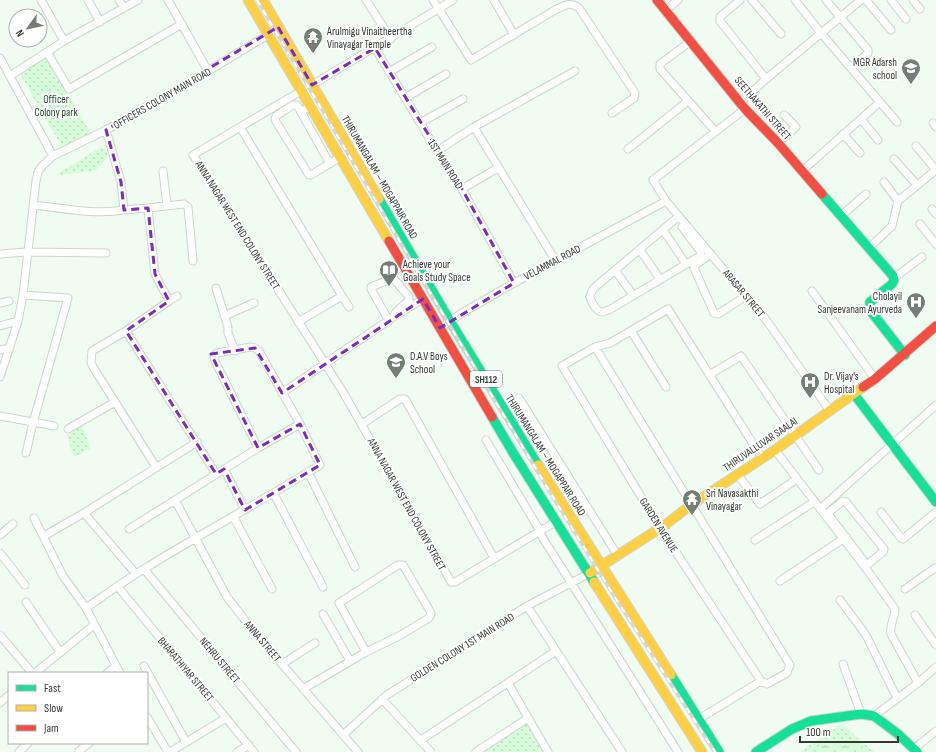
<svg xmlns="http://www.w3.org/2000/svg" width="936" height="752" font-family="'Sofia Sans Condensed',sans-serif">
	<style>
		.grass { fill: url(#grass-dots) }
		.wetland { fill: url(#wetland-marsh) }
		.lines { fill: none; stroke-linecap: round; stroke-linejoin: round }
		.street-casing { stroke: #cdd6ce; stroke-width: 9 }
		.fast-casing { stroke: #cdd6ce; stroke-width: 11 }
		.slow-casing { stroke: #cdd6ce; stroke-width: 11 }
		.jam-casing { stroke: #cdd6ce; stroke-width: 11 }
		.street { stroke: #fdfefd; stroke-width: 7 }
		.fast { stroke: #16e098; stroke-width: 9 }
		.slow { stroke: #ffcf43; stroke-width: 9 }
		.jam { stroke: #f24e42; stroke-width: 9 }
		.rail-casing { stroke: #d3d6d3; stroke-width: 3.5 }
		.rail { stroke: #fff; stroke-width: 2; stroke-dasharray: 6; stroke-linecap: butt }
		.marked { fill: none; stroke: #7b2cbf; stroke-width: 3; stroke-dasharray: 8 5; stroke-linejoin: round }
		.labels { text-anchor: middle; stroke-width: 4; stroke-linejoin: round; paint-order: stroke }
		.shield { fill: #fff; stroke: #707570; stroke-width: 1 }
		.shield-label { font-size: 10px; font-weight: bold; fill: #333a33 }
		.poi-label { font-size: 11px; fill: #333a33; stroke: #fff; text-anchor: start }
		.street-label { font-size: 11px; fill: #333a33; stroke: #fff }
		.park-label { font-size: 11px; fill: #194c21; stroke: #fff }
	</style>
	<defs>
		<pattern id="grass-dots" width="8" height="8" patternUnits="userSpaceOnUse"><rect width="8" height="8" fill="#d7fcd9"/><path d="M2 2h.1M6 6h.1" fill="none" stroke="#b9d9bb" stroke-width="1.8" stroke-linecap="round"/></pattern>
		<pattern id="wetland-marsh" width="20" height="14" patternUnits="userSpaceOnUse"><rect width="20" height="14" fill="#d7fcd9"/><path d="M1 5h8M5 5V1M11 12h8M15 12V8" fill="none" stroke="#b9d9bb"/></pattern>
	</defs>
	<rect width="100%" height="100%" fill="#f0fbf1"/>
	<path class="grass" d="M46,56L93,137L65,153L20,74Z
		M101,147L108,152L106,159L95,171L56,175Z
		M81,425L91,448L74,457L67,436Z
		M525,721L544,752H479Z
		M842,724L874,752H799Z"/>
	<path class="wetland" d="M823,745H861L866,752H804L809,749Z"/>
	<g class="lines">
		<g class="street-casing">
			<path id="street" d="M41,0L64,41
				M88,0L100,22
				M119,0L124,8
				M168,0L208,71
				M366,0L391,39
				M433,0L471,60L555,10C564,6 570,1 579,8L635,93L634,98L612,113
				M494,0L514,35
				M740,0L720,17V21L766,79
				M752,0L781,34
				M795,0L821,33L897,122
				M826,0L868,50V53L851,68
				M866,0L891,30
				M891,0L906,19
				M913,0L920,9
				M666,10L678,0
				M691,41L660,64V69L716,132
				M375,48L437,151L462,189L514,283
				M47,52L69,89L182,24
				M0,58L53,156
				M389,72L432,47
				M10,76L64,41L138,0
				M312,85L453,0
				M301,91L193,155L343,392L450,580L451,582H455L557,521
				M405,98L446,74
				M740,103L766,79L861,0
				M310,106L301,112L297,105H293L276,116L275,120L309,175H311L340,157
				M745,109L653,180L666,201L767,321L830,411
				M301,112L330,164
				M861,119L878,140
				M420,123L463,99
				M933,123L936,127
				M240,127L342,296L298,322
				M474,127L555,260
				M106,130L121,182L124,210L148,208L155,274L169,301L126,331L92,351L91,362L93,367L156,467
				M843,134L860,153
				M778,143L796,127L784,115
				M916,146L936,170
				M628,149L688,101
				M437,151L474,127L575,71
				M894,159L917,185
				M163,171L167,206
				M802,171L880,102
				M884,182L898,201
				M462,189L498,168
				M33,205C63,208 94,215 124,210
				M148,208L184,204L188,207L193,261
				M932,209L936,214
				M679,216L594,288C592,291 590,294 590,297C591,302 597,312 602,312C605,312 606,310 609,310L700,256L701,253L700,251L682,227
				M841,216L866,194
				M920,224L936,244
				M663,230L686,264
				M869,248L892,226L898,201L936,170
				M640,250L660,279
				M0,254L27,252L106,253
				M711,254L694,266V268L714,313L718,314L746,296
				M615,270L633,295
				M393,278L395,271L403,265
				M894,278L922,257
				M216,288L228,327V333L235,351
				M812,291L875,379
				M23,295L68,298L33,423L26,453
				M342,296L349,307
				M169,301L177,296
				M0,303L9,301
				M224,316L254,303
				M389,321L371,289V287L393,278L409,297V300L395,313
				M0,326L18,321
				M440,328L462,313L514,283L666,201
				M126,331L216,474
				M631,331L666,387
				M595,347L790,665L787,673L767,684L761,681L660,528L562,366L595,347L610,343L668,309L762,458
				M0,350L10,348
				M709,375L741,356L819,470
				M0,377L18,321L23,295L36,181L38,172L42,166L53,156L106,130L208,71L271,33
				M282,393L392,318L423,299
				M519,398L618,556
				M0,416L54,426
				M362,424L400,399H405L494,558
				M68,429L115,402
				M486,440L540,531
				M775,450L865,567L895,609C895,618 889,625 891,634L918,683
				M224,469L245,510
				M308,472L355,567
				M737,474L760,504L797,479
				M274,494L323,587
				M175,500L227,597L255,633L358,752
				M843,501L846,502L884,549L883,552L868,564H866L829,515V512Z
				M820,509L936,405
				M881,512L901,538L903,539L936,512
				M84,513L136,574
				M233,516L272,589
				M34,518L63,576L86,608L120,673
				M129,529L258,448L300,424
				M539,532L678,752
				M0,535L13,524
				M44,536L84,513L197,442
				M755,540L814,502
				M0,553L25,585
				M144,569L296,752
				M780,581L846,537
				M118,587L254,752
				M905,589L935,568L936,569
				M840,600L866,635L897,698
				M26,602L60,652
				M527,606L622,752
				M86,608C105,595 124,581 144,569C202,533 262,501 320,465L300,424L259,351L255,348L251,347L217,353L214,356L215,361L258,448
				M323,614L350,661
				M915,615L936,645
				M0,635L32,673
				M282,664L315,643
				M843,664L861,714
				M144,666L186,742
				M35,673L94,625
				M107,673L116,666
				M508,683L548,752
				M303,689L366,652L399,636L429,618L431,614L430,611L403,565H398L339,603L366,652
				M382,699L431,752
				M0,703L9,695
				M874,716L918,683L936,667
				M147,717L168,752
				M699,719L761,681
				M343,735L387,695L527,606L590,573
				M421,740L556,651
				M914,749L936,731
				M79,751L89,743
				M19,752L28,743
				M170,752L226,718
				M237,752L249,745
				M476,752L528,718"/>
		</g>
		<g class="fast-casing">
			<path id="fast" d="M822,194L893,276L894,280L892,284L870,302L869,309L905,355
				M379,199L450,321L538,465
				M854,394L936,502
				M492,417L512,451L594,582
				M671,675L719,752
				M756,752L792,729L811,721L861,714L874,716L898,734L917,752"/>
		</g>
		<g class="slow-casing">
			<path id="slow" d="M248,0L389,241
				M263,0L379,199
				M538,465L671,675
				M590,573L665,525L691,505L775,450L863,387
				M594,582L702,752"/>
		</g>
		<g class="jam-casing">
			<path id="jam" d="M657,0L745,109L778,143L822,194
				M389,241L492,417
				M863,387L875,379L936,326"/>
		</g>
		<use href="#street" class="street"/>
		<use href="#fast" class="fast"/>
		<use href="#slow" class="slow"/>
		<use href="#jam" class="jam"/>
		<g class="rail-casing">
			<path id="rail" d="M257,0L438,306L551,494L614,596L715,752"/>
		</g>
		<use href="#rail" class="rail"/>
	</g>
	<path class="marked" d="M278,27L312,85L375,48L462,189L514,283L440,328L423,299L282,393L255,348L211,354L258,448L300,424L320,465L245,510L224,469L216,474L126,331L169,301L155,274L148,208L124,210L121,182L106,130Z"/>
	<defs>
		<g id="temple-pin" transform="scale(1)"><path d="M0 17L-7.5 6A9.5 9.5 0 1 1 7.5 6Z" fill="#757e76" stroke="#fff"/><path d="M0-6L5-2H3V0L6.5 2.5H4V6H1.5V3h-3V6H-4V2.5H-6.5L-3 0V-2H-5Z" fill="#fff"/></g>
		<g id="school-pin" transform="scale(1)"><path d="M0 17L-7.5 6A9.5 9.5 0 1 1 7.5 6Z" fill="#757e76" stroke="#fff"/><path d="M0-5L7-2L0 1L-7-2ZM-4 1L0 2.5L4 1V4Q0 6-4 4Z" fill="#fff"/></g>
		<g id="library-pin" transform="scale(1)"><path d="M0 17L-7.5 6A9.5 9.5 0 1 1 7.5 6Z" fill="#757e76" stroke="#fff"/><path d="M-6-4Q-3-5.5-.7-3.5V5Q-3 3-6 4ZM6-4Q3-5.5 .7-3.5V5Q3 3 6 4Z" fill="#fff"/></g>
		<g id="hospital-pin" transform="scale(1)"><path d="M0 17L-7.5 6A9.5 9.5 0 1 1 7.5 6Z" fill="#757e76" stroke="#fff"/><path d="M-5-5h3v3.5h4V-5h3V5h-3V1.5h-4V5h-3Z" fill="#fff"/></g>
	</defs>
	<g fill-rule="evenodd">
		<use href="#temple-pin" x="313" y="37"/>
		<use href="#school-pin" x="911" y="68"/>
		<use href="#library-pin" x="389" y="270"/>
		<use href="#hospital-pin" x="916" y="302"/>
		<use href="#school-pin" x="396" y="362"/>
		<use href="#hospital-pin" x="810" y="382"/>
		<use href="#temple-pin" x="692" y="499"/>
	</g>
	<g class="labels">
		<rect class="shield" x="470" y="371" width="32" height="16" rx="3"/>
		<g class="shield-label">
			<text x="486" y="383">SH112</text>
		</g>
		<g class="poi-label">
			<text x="327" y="35">Arulmigu Vinaitheertha<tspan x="327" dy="13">Vinayagar Temple</tspan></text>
			<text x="897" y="66" text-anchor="end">MGR Adarsh<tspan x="897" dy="13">school</tspan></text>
			<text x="403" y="268">Achieve your<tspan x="403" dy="13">Goals Study Space</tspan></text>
			<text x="902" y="300" text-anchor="end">Cholayil<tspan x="902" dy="13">Sanjeevanam Ayurveda</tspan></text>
			<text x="410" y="360">D.A.V Boys<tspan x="410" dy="13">School</tspan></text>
			<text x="824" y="380">Dr. Vijay's<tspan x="824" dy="13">Hospital</tspan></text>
			<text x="706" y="497">Sri Navasakthi<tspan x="706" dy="13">Vinayagar</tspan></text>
		</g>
		<g class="street-label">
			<text transform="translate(162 98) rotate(-30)" y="4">OFFICERS COLONY MAIN ROAD</text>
			<text transform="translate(763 108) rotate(49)" y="4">SEETHAKATHI STREET</text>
			<text transform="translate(446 164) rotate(58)" y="4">1ST MAIN ROAD</text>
			<text transform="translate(380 177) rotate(60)" y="4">THIRUMANGALAM – MOGAPPAIR ROAD</text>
			<text transform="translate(238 225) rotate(58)" y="4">ANNA NAGAR WEST END COLONY STREET</text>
			<text transform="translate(552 262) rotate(-28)" y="4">VELAMMAL ROAD</text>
			<text transform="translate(744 293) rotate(50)" y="4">ARASAR STREET</text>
			<text transform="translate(760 444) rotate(-34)" y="4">THIRUVALLUVAR SAALAI</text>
			<text transform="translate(546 455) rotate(58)" y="4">THIRUMANGALAM – MOGAPPAIR ROAD</text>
			<text transform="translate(407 504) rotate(61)" y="4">ANNA NAGAR WEST END COLONY STREET</text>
			<text transform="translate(659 525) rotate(58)" y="4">GARDEN AVENUE</text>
			<text transform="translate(263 641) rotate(50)" y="4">ANNA STREET</text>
			<text transform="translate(462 647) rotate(-32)" y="4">GOLDEN COLONY 1ST MAIN ROAD</text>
			<text transform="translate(220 660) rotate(50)" y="4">NEHRU STREET</text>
			<text transform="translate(186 669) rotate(50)" y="4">BHARATHIYAR STREET</text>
		</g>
		<g class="park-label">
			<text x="56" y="103">Officer<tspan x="56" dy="13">Colony park</tspan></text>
		</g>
	</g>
	<rect x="8" y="672" width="140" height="72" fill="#ffffff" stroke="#adb0ad"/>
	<rect x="16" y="685" width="20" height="6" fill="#16e098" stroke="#adb0ad"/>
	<text x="44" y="692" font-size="12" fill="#333a33">Fast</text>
	<rect x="16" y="705" width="20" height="6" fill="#ffcf43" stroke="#adb0ad"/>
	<text x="44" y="712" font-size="12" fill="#333a33">Slow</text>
	<rect x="16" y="725" width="20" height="6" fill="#f24e42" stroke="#adb0ad"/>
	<text x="44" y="732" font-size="12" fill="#333a33">Jam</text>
	<g transform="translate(28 28) rotate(237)"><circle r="19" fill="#ffffff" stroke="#adb0ad"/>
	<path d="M0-3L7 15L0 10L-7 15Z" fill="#757e76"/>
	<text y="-6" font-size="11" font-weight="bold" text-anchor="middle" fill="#333a33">N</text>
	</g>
	<path d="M800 736v6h98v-6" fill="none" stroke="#333a33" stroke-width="2"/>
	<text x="806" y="736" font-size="12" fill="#333a33" stroke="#ffffff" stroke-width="3" paint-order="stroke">100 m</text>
</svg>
